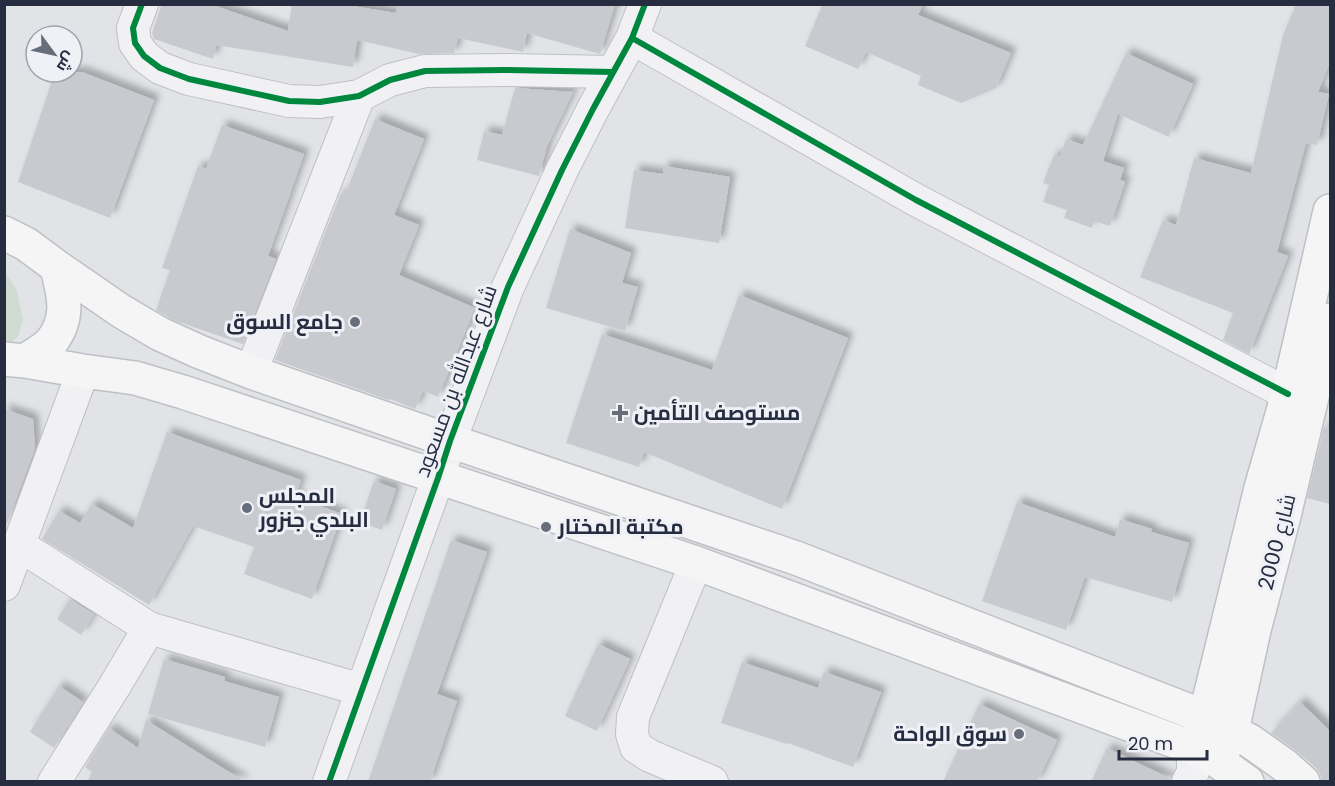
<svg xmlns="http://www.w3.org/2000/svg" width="1335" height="786" font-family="Poppins,Cairo,sans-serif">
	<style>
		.green { fill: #d0dbd2 }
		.building { fill: #c8cacf; filter: url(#shadow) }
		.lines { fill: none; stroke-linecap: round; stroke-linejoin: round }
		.minor-casing { stroke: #bec0c5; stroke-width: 34 }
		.major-casing { stroke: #bec0c5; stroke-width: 36 }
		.minor { stroke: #f1f1f3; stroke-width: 32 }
		.major { stroke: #f5f5f6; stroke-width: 33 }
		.cycleway-casing { stroke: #eff1f7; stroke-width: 10 }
		.cycleway { stroke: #00873e; stroke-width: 6 }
		.poi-dot { fill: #686d7b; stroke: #eff1f7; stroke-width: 2 }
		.labels { text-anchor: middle; stroke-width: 6; stroke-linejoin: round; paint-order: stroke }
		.poi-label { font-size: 21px; font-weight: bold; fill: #272d41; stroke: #eff1f7; text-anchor: start }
		.street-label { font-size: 21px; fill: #272d41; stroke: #eff1f7 }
	</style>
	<defs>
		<filter id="shadow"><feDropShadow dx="5.5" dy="-5.5" stdDeviation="3" flood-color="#0004"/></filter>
	</defs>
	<rect width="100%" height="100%" fill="#e1e3e7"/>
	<path class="green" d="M4,270L17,291L23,319L18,337L5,346Z"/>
	<path class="building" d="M162,4H210L288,31L292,4H340L396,13L398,4H615L600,54L527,33L523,52L458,38L454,53L419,54L357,40L353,67L216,45L213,59L154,39L152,33Z
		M823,4H923L918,15L1011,53L996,88L961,103L918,85L921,76L866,52L858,69L805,46Z
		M1296,4H1330V62L1318,92L1329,94L1317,145L1306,143L1277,252L1288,256L1249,354L1223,340L1233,313L1140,277L1163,220L1176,225L1194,158L1251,173L1283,35Z
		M1126,53L1193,84L1169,137L1118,114L1103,161L1124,168L1120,180L1125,182L1110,226L1094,221L1092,228L1064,218L1067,210L1043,202L1049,185L1043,183L1054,155L1060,157L1066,139L1083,145Z
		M55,72H82L154,100L110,218L18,182Z
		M515,88L573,92L547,146L539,176L477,160L484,131L502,135Z
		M375,119L424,139L394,215L419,225L399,275L475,308L438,397L423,391L415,409L390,399L389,400L275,360L341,193L345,195Z
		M222,125L304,154L268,256L276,259L243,344L173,320L156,310L170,270L162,268L198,166L206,169Z
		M664,166L730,177L719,243L625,228L634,170L663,174Z
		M570,229L631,253L622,283L638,287L625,331L546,308Z
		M739,295L848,338L782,509L644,452L639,467L566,443L602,334L712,370Z
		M4,409L33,419L35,448L5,529Z
		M1324,427L1330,428V504L1307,498Z
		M167,432L301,480L295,497L342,514L312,599L244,574L254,547L193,526L149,605L42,539L59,511L80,523L92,504L133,528Z
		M374,481L396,489L382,530L360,522Z
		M1017,502L1115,537L1120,519L1152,529L1151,532L1189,543L1172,602L1085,577L1066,630L982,601Z
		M451,540L487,552L437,694L457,701L430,782H368Z
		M70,599L94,614L81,635L57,619Z
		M598,644L630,659L597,731L565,716Z
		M164,659L225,677L224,681L279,697L265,747L148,714Z
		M742,662L818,688L824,672L881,692L853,767L788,743L787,744L721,723Z
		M59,686L83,702L54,748L30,732Z
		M1300,702L1330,731V782H1321V776L1316,768L1295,750L1271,733Z
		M979,704L1057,740L1037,782H943Z
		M146,720L245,782H87L92,772L85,767L109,728L138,748Z
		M1107,748L1171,779L1170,782H1091Z"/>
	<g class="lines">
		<g class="minor-casing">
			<path id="minor" d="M142,4L133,28L135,43L144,56L160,68L189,79L289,101L320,102L359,96L390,80L425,71L504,70L613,72
				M632,38L916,200L1288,394
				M251,372L359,96
				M19,545L149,628L114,687L54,782
				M696,563L633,717L632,734L636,747L650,756L712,782
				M4,585L83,371
				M149,628L362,690
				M329,782L438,478L450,441L508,287L562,170L593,109L632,38L645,4
				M1188,782L1193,772V748"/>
		</g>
		<g class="major-casing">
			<path id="major" d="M4,233L26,244L57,267L121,311L160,334L200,352L251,372L450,441L796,558L1205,717L1250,741L1284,765L1303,782
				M4,359L25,361L83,371L135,378L183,392L696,563L1193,748L1219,762L1247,782
				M25,361C33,355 46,349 52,341C71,316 63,294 57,267
				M1197,738L1205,717L1261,488L1288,394L1330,211
				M1224,749L1232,731L1254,630L1284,516L1330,320"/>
		</g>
		<use href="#minor" class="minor"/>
		<use href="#major" class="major"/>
		<g class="cycleway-casing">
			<path id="cycleway" d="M142,4L133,28L135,43L144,56L160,68L189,79L289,101L320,102L359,96L390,80L425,71L504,70L613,72
				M632,38L916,200L1288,394
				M329,782L438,478L450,441L508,287L562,170L593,109L632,38L645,4"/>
		</g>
		<use href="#cycleway" class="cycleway"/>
	</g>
	<g class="poi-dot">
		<circle cx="355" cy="322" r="6"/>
		<path d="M617 404h6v6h6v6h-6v6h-6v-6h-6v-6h6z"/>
		<circle cx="247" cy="508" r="6"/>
		<circle cx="546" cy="527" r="6"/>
		<circle cx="1019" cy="734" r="6"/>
	</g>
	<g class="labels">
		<g class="poi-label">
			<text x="343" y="329" text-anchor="end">جامع السوق</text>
			<text x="634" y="420">مستوصف التأمين</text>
			<text x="259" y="503">المجلس<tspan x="259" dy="24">البلدي جنزور</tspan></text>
			<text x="558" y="534">مكتبة المختار</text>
			<text x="1007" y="741" text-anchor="end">سوق الواحة</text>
		</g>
		<g class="street-label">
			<text transform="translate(456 381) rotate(-70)" y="7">شارع عبدالله بن مسعود</text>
			<text transform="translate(1277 542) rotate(-76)" y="7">شارع 2000</text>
		</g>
	</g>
	<rect width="1335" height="786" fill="none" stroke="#272d41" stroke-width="12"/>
	<g transform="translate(54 54) rotate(123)"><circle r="28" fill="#eff1f7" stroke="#9fa3ae" stroke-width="1.5"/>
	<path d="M0-4.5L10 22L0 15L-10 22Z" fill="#686d7b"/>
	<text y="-9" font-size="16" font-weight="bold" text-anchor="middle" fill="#272d41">ش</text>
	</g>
	<path d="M1119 750v9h88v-9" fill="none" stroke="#272d41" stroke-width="3"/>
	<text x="1128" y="750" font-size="18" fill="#272d41" stroke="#eff1f7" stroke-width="4.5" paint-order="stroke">20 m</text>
</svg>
